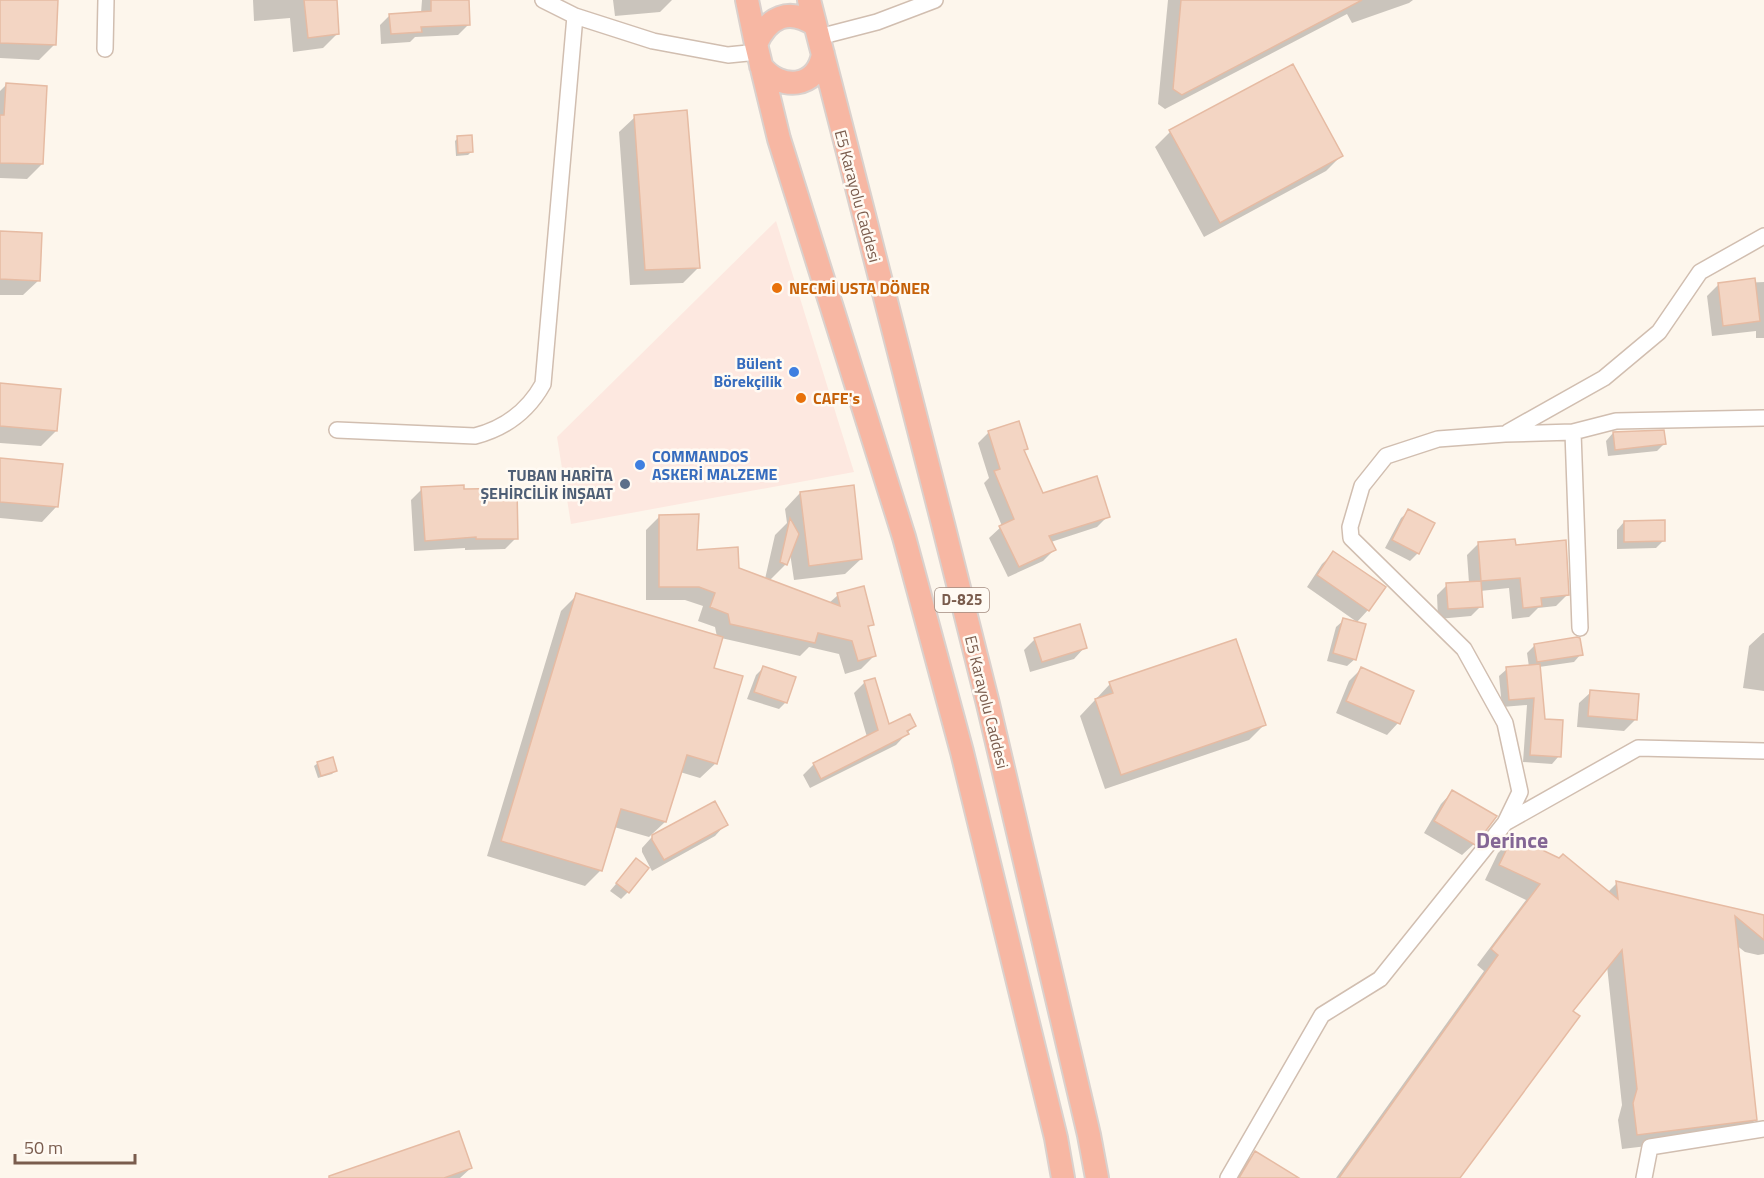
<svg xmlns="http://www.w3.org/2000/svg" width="1764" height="1178" font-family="'Titillium Web',sans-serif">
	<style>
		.commercial { fill: #fde8e0 }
		.shadow { fill: #0003 }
		.building { fill: #f3d5c3; stroke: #e6bba3; stroke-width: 1.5 }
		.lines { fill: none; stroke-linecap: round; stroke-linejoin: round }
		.minor-casing { stroke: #d1beb0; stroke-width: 18 }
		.highway-casing { stroke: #dad1cd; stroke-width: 26 }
		.minor { stroke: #fff; stroke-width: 15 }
		.highway { stroke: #f7b7a3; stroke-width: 22 }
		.food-dot { fill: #e8710a; stroke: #fffaf3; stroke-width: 2 }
		.shop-dot { fill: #3f7fe0; stroke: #fffaf3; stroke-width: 2 }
		.service-dot { fill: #5c6f8a; stroke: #fffaf3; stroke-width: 2 }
		.labels { text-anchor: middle; stroke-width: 5; stroke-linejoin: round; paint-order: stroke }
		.shield { fill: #fffaf3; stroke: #a28b7f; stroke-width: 1.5 }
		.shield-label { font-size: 15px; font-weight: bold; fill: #7a5c4d }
		.street-label { font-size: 16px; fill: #7a5c4d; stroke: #fffaf3 }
		.food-label { font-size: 16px; font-weight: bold; fill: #c56008; stroke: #fffaf3; text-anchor: start }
		.shop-label { font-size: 16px; font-weight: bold; fill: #366cbe; stroke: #fffaf3; text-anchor: end }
		.service-label { font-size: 16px; font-weight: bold; fill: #4e5e75; stroke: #fffaf3; text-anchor: end }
		.district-label { font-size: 22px; font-weight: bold; fill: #846695; stroke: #fffaf3 }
	</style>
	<rect width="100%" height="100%" fill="#fdf6ec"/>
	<path class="commercial" d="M776,221L854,472L571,524L557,437Z"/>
	<path class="shadow" d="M0,0H57L55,44L39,60L0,58Z
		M253,0H335L338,33L323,48L293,52L290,18L254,21Z
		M422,0H467L468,25L458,35L415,37L410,42L381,44L380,25L390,15L421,13Z
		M613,0H672L660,12L615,16Z
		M1168,0H1413L1409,3L1352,23L1347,14L1165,109L1158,104Z
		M7,84L42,164L27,179L0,178V91Z
		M635,117L698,268L683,283L630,285L619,132Z
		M1170,132L1341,156L1326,171L1204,237L1155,147Z
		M458,138L471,152L468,155L456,156L455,141Z
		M0,233L39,280L23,295H0Z
		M1764,282V338H1756V331L1712,336L1707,296L1719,284Z
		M0,385L56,431L41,446L0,443Z
		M1018,423L1026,448L1023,451L1042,495L1108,516L1097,527L1051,542L1054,550L1043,561L1008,577L989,538L1002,526L984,483L989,478L978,443L988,433Z
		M1613,433L1664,444L1657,451L1608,456L1606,441Z
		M0,459L57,506L42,522L0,518Z
		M422,489L463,491L516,538L505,549L465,550V548L414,551L411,500Z
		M800,493L861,559L845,574L794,580L790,553L786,564L769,581L829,603L838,595L872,624L867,629L875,655L861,669L845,674L839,654L809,647L800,656L721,638L712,669L716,763L700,778L680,772L665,822L649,837L614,827L601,870L585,886L487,856L561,611L577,595L717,637L715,627L698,621L703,606L685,600H646V530L660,516L695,552L765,579L775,535L787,523L785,509Z
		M1409,511L1433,524L1418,553L1410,561L1385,548L1401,518Z
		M1624,522L1664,540L1656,548L1617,549V530Z
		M1479,543L1514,547L1568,594L1556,606L1538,608L1529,617L1512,619L1509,588L1480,591L1481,606L1471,616L1438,619L1437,595L1447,585L1469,583L1467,555Z
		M1334,553L1368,610L1357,622L1307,587L1322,564Z
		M1344,620L1355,659L1347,666L1327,661L1336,627Z
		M1763,633H1764V691L1743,688L1749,646Z
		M1035,639L1085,647L1074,659L1030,672L1024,650Z
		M1534,646L1581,654L1574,662L1539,667L1544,720L1559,756L1552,764L1523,762L1527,705L1502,707L1499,676L1507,669L1529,667L1527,653Z
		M763,668L786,702L779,709L747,699L756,675Z
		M1361,669L1398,723L1387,735L1336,713L1349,681Z
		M864,683L888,726H914L896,745L810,788L803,775L814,764L867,737L854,693Z
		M1110,684L1264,725L1249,740L1105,789L1080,716Z
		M1591,692L1636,719L1624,731L1577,727L1579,703Z
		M318,763L335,771L332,774L318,778L314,766Z
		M1452,792L1474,844L1462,855L1424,833L1441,804Z
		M714,803L726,824L715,836L652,871L642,852V848L651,838Z
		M1513,838L1608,892L1617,883L1764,917V954L1758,955L1745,952L1736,945L1755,1120L1740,1135L1622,1149L1618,1120L1622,1105L1607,966L1571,1011L1459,1178H1336L1484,971L1477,965L1526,900L1485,880L1498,853Z
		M636,860L628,892L621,899L610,891Z
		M458,1133L471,1168L460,1178H328Z
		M1255,1153L1296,1178H1234L1240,1168Z"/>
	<path class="building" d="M0,0H58L56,45L0,43Z
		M304,0H337L339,34L308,38Z
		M431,0H469L470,25L421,27L422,32L391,34L389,14L431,11Z
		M1181,0H1362L1182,95L1173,89Z
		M1293,64L1343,156L1220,223L1169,130Z
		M6,83L47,86L43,164L0,163V115H4Z
		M687,110L700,268L645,270L634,115Z
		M472,135L473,152L458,153L457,136Z
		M0,231L42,233L40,281L0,279Z
		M1755,278L1760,321L1723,326L1718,283Z
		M0,383L61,389L57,431L0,426Z
		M1019,421L1028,449L1024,450L1043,493L1097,476L1110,517L1049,536L1056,550L1019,567L999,526L1014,519L994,471L1000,469L988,431Z
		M1664,430L1666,444L1615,450L1613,432Z
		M0,458L63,464L58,507L0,502Z
		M464,485V489L517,488L518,539H476V537L425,541L421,487Z
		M854,485L862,559L809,566L800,492Z
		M1408,509L1435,523L1419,554L1392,540Z
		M699,514L697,550L738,547L739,568L840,606L837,593L864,586L874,625L868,626L876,656L858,661L852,641L818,633L815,643L730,624L728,614L710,607L715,593L699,587H659V515Z
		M790,518L799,534L787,565L780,562Z
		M1665,520V541L1624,542V521Z
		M1515,539L1516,545L1566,540L1569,595L1541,598L1542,606L1523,608L1520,578L1481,581L1478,542Z
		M1333,551L1386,587L1369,611L1317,575Z
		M1481,581L1483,607L1448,609L1446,583Z
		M576,593L723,637L714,668L743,676L717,764L687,755L666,822L621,809L602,871L501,841Z
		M1343,618L1366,624L1356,660L1333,653Z
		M1080,624L1087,648L1042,662L1034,638Z
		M1577,637L1580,638L1583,655L1537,662L1534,644Z
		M1236,639L1266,725L1121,775L1095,699L1113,693L1109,682Z
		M1540,664L1545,719L1563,720L1561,757L1530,755L1534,698L1509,700L1506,667Z
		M763,666L796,677L787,703L754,692Z
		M1361,667L1414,691L1400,724L1346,701Z
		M875,678L889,724L910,714L916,726L907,731L909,734L821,779L813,763L878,730L864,681Z
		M1590,690L1639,694L1637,720L1588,716Z
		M333,757L337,771L321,776L317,762Z
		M1452,790L1497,816L1475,845L1434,821Z
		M715,801L728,825L664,860L652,840V835Z
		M1513,836L1559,858L1563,854L1618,899L1616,881L1764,915V940L1735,916L1757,1120L1637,1135L1633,1103L1637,1089L1622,950L1573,1011L1580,1016L1460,1178H1339L1498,955L1491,949L1540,884L1499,865Z
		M636,858L649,868L629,893L616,883Z
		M459,1131L472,1168L444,1178H329V1176Z
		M1255,1151L1299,1178H1239Z"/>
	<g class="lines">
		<g class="minor-casing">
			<path id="minor" d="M543,0L575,16L653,41L728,55L758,52
				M819,37L877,22L935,0
				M105,49L106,0
				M337,430L475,436C506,428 528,411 543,384L575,16
				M1508,432L1604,378L1659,332L1700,272L1764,236
				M1573,432L1580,628
				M1505,823L1638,748L1764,751
				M1228,1178L1322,1015L1380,979L1505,823L1520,792L1505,723L1464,649L1351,538L1350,527L1362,486L1386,456L1438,439L1505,434L1573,432L1616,421L1764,418
				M1644,1178L1650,1147L1764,1129"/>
		</g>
		<g class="highway-casing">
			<path id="highway" d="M747,0L756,44L779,139L904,537L962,752L1056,1138L1063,1178
				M809,0L943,524L988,704L1089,1135L1097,1178
				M756,44C768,17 789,7 815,25
				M761,66C780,91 817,89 823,54"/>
		</g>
		<use href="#minor" class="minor"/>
		<use href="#highway" class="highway"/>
	</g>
	<g class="food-dot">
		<circle cx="777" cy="288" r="6"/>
		<circle cx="801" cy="398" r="6"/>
	</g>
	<g class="shop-dot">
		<circle cx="794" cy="372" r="6"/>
		<circle cx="640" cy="465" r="6"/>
	</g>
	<circle class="service-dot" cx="625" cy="484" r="6"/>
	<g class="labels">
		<rect class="shield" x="935" y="588" width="54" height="24" rx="4.5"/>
		<g class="shield-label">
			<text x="962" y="605">D-825</text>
		</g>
		<g class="street-label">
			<text transform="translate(858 196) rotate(75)" y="6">E5 Karayolu Caddesi</text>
			<text transform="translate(987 702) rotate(76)" y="6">E5 Karayolu Caddesi</text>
		</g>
		<g class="food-label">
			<text x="789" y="294">NECMİ USTA DÖNER</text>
			<text x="813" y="404">CAFE's</text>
		</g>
		<g class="shop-label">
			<text x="782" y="369">Bülent<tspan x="782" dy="18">Börekçilik</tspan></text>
			<text x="652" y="462" text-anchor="start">COMMANDOS<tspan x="652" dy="18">ASKERİ MALZEME</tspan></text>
		</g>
		<g class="service-label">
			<text x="613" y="481">TUBAN HARİTA<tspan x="613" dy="18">ŞEHİRCİLİK İNŞAAT</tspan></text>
		</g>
		<g class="district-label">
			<text x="1512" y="848">Derince</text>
		</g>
	</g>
	<path d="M15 1154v9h120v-9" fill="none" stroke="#7a5c4d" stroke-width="3"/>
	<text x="24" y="1154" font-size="18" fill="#7a5c4d" stroke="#fffaf3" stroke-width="4.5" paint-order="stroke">50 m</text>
</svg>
